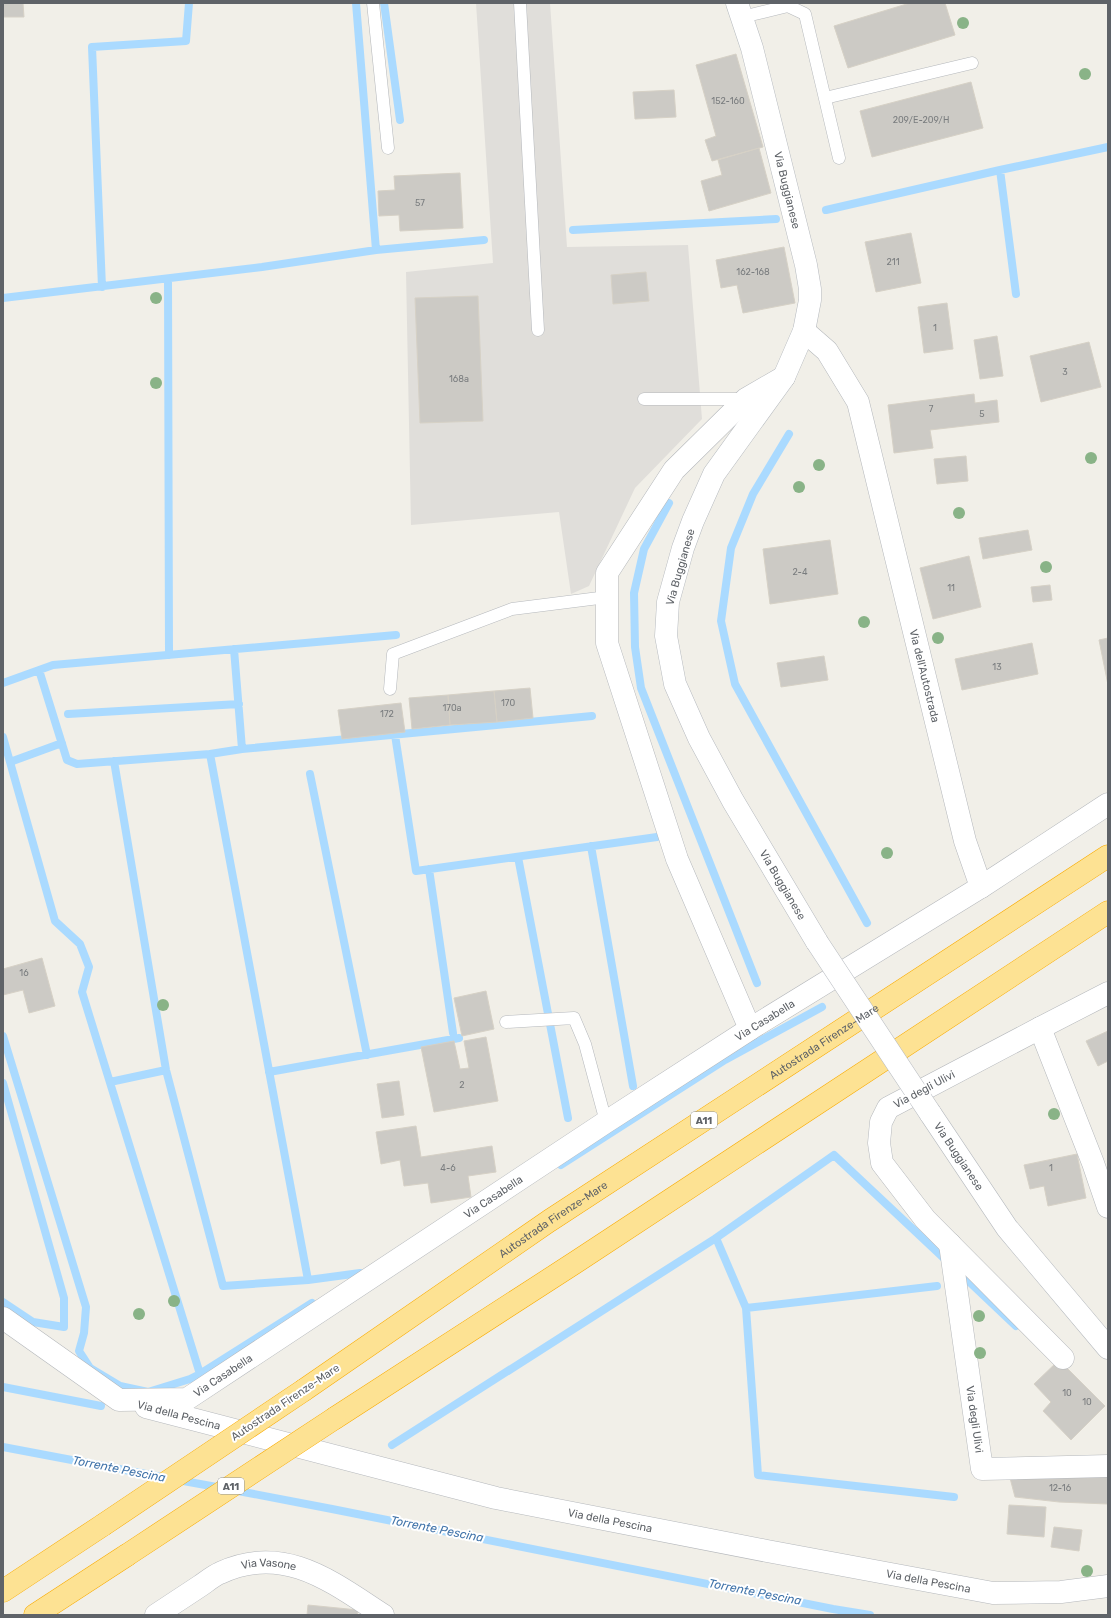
<svg xmlns="http://www.w3.org/2000/svg" width="1111" height="1618" font-family="Rubik,sans-serif">
	<style>
		.industrial { fill: #e0deda }
		.lines { fill: none; stroke-linecap: round; stroke-linejoin: round }
		.stream { stroke: #aadaff; stroke-width: 8 }
		.building { fill: #cccac5; stroke: #d6d1c6 }
		.lane-casing { stroke: #b5b8bc; stroke-width: 13 }
		.street-casing { stroke: #b5b8bc; stroke-width: 23 }
		.secondary-casing { stroke: #b6babf; stroke-width: 23 }
		.highway-casing { stroke: #f9ab00; stroke-width: 23 }
		.lane { stroke: #fff; stroke-width: 12 }
		.street { stroke: #fff; stroke-width: 22 }
		.secondary { stroke: #fff; stroke-width: 22 }
		.highway { stroke: #fde293; stroke-width: 22 }
		.secondary-bridge-casing { stroke: #b6babf; stroke-width: 23; stroke-linecap: butt }
		.highway-bridge-casing { stroke: #f9ab00; stroke-width: 23; stroke-linecap: butt }
		.secondary-bridge { stroke: #fff; stroke-width: 22 }
		.highway-bridge { stroke: #fde293; stroke-width: 22 }
		.tree { fill: #89b387 }
		.labels { text-anchor: middle; stroke-width: 4; stroke-linejoin: round; paint-order: stroke }
		.number-label { font-size: 9px; fill: #7a7d7f }
		.shield { fill: #fff; stroke: #8f9295; stroke-width: 1 }
		.shield-label { font-size: 10px; font-weight: bold; fill: #5f6368 }
		.street-label { font-size: 11px; fill: #5f6368; stroke: #fff }
		.water-label { font-size: 12px; font-style: italic; fill: #4174aa; stroke: #fff }
	</style>
	<rect width="100%" height="100%" fill="#f1efe8"/>
	<path class="industrial" d="M476,3H550L567,247L688,245L702,419L635,488L589,586L571,594L559,512L411,525L406,272L493,263Z"/>
	<g class="lines">
		<path class="stream" d="M356,3L376,250
			M384,3L400,120
			M1000,170L1016,294
			M826,210L1000,170L1108,147
			M573,230L776,219
			M168,279L169,655
			M102,287L92,47L186,41L189,3
			M3,298L262,267L376,250L484,240
			M789,434L753,494L731,548L721,621L735,684L867,923
			M669,503L644,549L634,593L635,647L641,688L757,983
			M234,649L242,749
			M39,670L67,760L77,764L210,754L242,749L592,716
			M3,683L53,665L396,635
			M68,714L239,704
			M395,735L416,871L657,837
			M3,737L10,762L62,743
			M210,754L308,1280
			M114,761L166,1070L223,1286L308,1280L360,1273
			M10,762L55,921L80,944L89,967L82,992L200,1374
			M310,774L367,1055
			M591,846L633,1086
			M518,857L568,1118
			M429,869L453,1033
			M3,1036L86,1307L84,1333L79,1351L90,1368L120,1386L148,1392L190,1379L200,1374L312,1303
			M269,1072L459,1038
			M110,1082L166,1070
			M3,1083L64,1298V1327L33,1322L3,1302
			M561,1165L725,1060L822,1007
			M716,1238L746,1308L758,1475L954,1497
			M959,1272L1016,1326
			M746,1308L937,1286
			M3,1387L101,1406
			M392,1445L716,1238L834,1155L948,1262
			M3,1447L167,1478
			M178,1480L222,1488
			M233,1490L332,1509L833,1609L870,1615"/>
	</g>
	<path class="building" d="M3,3H23L24,17H3Z
		M910,3H945L955,35L848,68L834,26Z
		M736,54L763,147L712,161L705,140L716,136L696,65Z
		M971,82L983,128L872,157L860,111Z
		M674,90L676,117L635,119L633,92Z
		M759,148L771,193L709,211L701,181L722,175L718,160Z
		M460,173L463,228L400,231L399,215L379,216L378,191L395,190L394,176Z
		M911,233L921,283L876,292L865,242Z
		M784,247L795,303L743,313L737,285L721,288L716,260Z
		M646,272L649,301L613,304L611,275Z
		M478,296L483,421L420,423L415,298Z
		M947,303L953,349L924,353L918,307Z
		M997,336L1003,376L980,379L974,340Z
		M1089,342L1101,387L1041,402L1030,356Z
		M974,394L975,403L997,400L999,422L930,430L933,448L894,453L888,405Z
		M966,456L968,481L937,484L934,459Z
		M1028,530L1032,550L983,559L979,538Z
		M830,540L838,594L770,604L763,549Z
		M969,556L981,607L933,619L920,568Z
		M1050,585L1052,600L1033,602L1031,587Z
		M1108,638V685L1099,640Z
		M1032,643L1038,674L962,690L955,659Z
		M824,656L828,680L781,687L777,663Z
		M530,688L533,718L497,722L494,691Z
		M494,691L497,722L450,725L448,695Z
		M448,695L450,725L412,729L409,698Z
		M401,703L405,732L342,739L338,710Z
		M42,958L55,1006L29,1013L23,990L3,995V969Z
		M486,991L494,1029L462,1036L454,998Z
		M1108,1031V1061L1098,1066L1086,1041Z
		M486,1037L498,1101L434,1112L421,1047L454,1041L460,1069L469,1068L464,1041Z
		M399,1081L404,1115L382,1118L377,1084Z
		M416,1126L421,1157L492,1146L496,1172L468,1176L471,1197L431,1203L428,1183L404,1186L400,1160L381,1164L376,1132Z
		M1077,1154L1086,1198L1048,1206L1044,1186L1030,1189L1024,1165Z
		M1059,1360L1105,1406L1071,1440L1043,1411L1051,1402L1034,1384Z
		M1108,1475V1504L1059,1502L1015,1497L1010,1478Z
		M1009,1505L1046,1507L1044,1537L1007,1534Z
		M1054,1527L1082,1530L1079,1551L1051,1547Z
		M308,1605L358,1610L357,1615H307Z"/>
	<g class="lines">
		<g class="lane-casing">
			<path id="lane" d="M373,3L388,148
				M520,3L538,330
				M742,17L788,6L805,14L839,158
				M825,98L972,63
				M644,399H746
				M390,689L393,654L512,609L607,597
				M506,1022L574,1018L585,1044L606,1122"/>
		</g>
		<g class="street-casing">
			<g id="street">
				<path id="s1" d="M804,331L827,351L858,402L965,841L981,887L1108,804"/>
				<path d="M1108,993L1040,1028L1093,1163L1108,1207"/>
				<path d="M1040,1028L888,1108L881,1122L879,1143L882,1163L925,1219L1063,1358"/>
				<path d="M750,1029L677,859L607,643V573L674,470L746,399L784,377"/>
				<path id="s2" d="M950,1244L982,1469L1108,1466"/>
				<path id="s3" d="M3,1318L119,1400L187,1399L606,1122L750,1029L981,887"/>
				<path id="s4" d="M146,1407L496,1498L767,1551L993,1593L1061,1592L1108,1586"/>
				<path id="s5" d="M156,1615C171,1605 185,1596 200,1586C206,1582 213,1576 220,1573C284,1543 332,1582 383,1615"/>
			</g>
		</g>
		<g class="secondary-casing">
			<g id="secondary">
				<path id="s6" d="M737,3L752,48L806,265L810,289V300L804,331L784,377L714,474L693,521L683,548L668,602L666,636L675,684L699,738L733,801L817,942"/>
				<path id="s7" d="M930,1113L1007,1228L1108,1348"/>
			</g>
		</g>
		<g class="highway-casing">
			<g id="highway">
				<path id="s8" d="M304,1390L549,1221L1108,856"/>
				<path d="M335,1418L576,1262L1108,912"/>
				<path d="M3,1591L103,1525"/>
				<path d="M35,1615L127,1555"/>
			</g>
		</g>
		<use href="#lane" class="lane"/>
		<use href="#street" class="street"/>
		<use href="#secondary" class="secondary"/>
		<use href="#highway" class="highway"/>
		<g class="secondary-bridge-casing">
			<path id="secondary-bridge" d="M817,942L930,1113"/>
		</g>
		<g class="highway-bridge-casing">
			<path id="highway-bridge" d="M103,1525L304,1390
				M127,1555L335,1418"/>
		</g>
		<use href="#secondary-bridge" class="secondary-bridge"/>
		<use href="#highway-bridge" class="highway-bridge"/>
	</g>
	<g class="tree">
		<circle cx="963" cy="23" r="6"/>
		<circle cx="1085" cy="74" r="6"/>
		<circle cx="156" cy="298" r="6"/>
		<circle cx="156" cy="383" r="6"/>
		<circle cx="1091" cy="458" r="6"/>
		<circle cx="819" cy="465" r="6"/>
		<circle cx="799" cy="487" r="6"/>
		<circle cx="959" cy="513" r="6"/>
		<circle cx="1046" cy="567" r="6"/>
		<circle cx="864" cy="622" r="6"/>
		<circle cx="938" cy="638" r="6"/>
		<circle cx="887" cy="853" r="6"/>
		<circle cx="163" cy="1005" r="6"/>
		<circle cx="1054" cy="1114" r="6"/>
		<circle cx="174" cy="1301" r="6"/>
		<circle cx="139" cy="1314" r="6"/>
		<circle cx="979" cy="1316" r="6"/>
		<circle cx="980" cy="1353" r="6"/>
		<circle cx="1087" cy="1571" r="6"/>
	</g>
	<g class="labels">
		<g class="number-label">
			<text x="728" y="104">152-160</text>
			<text x="921" y="123">209/E-209/H</text>
			<text x="420" y="206">57</text>
			<text x="893" y="265">211</text>
			<text x="753" y="275">162-168</text>
			<text x="935" y="331">1</text>
			<text x="1065" y="375">3</text>
			<text x="459" y="382">168a</text>
			<text x="931" y="412">7</text>
			<text x="982" y="417">5</text>
			<text x="800" y="575">2-4</text>
			<text x="951" y="591">11</text>
			<text x="997" y="670">13</text>
			<text x="508" y="706">170</text>
			<text x="452" y="711">170a</text>
			<text x="387" y="717">172</text>
			<text x="24" y="976">16</text>
			<text x="462" y="1088">2</text>
			<text x="448" y="1171">4-6</text>
			<text x="1051" y="1171">1</text>
			<text x="1067" y="1396">10</text>
			<text x="1087" y="1405">10</text>
			<text x="1060" y="1491">12-16</text>
		</g>
		<g class="shield">
			<rect x="691" y="1112" width="26" height="16" rx="3"/>
			<rect x="218" y="1478" width="26" height="16" rx="3"/>
		</g>
		<g class="shield-label">
			<text x="704" y="1124">A11</text>
			<text x="231" y="1490">A11</text>
		</g>
		<g class="street-label">
			<text dy="4" stroke="none"><textPath href="#s6" startOffset="194">Via Buggianese</textPath></text>
			<text transform="translate(680 567) rotate(-74)" y="4">Via Buggianese</text>
			<text dy="4" stroke="none"><textPath href="#s1" startOffset="372">Via dell'Autostrada</textPath></text>
			<text dy="4" stroke="none"><textPath href="#s6" startOffset="955">Via Buggianese</textPath></text>
			<text dy="4" stroke="none"><textPath href="#s3" startOffset="901">Via Casabella</textPath></text>
			<text dy="4" stroke="none"><textPath href="#s8" startOffset="626">Autostrada Firenze-Mare</textPath></text>
			<text transform="translate(924 1089) rotate(-28)" y="4">Via degli Ulivi</text>
			<text dy="4" stroke="none"><textPath href="#s7" startOffset="52">Via Buggianese</textPath></text>
			<text dy="4" stroke="none"><textPath href="#s3" startOffset="577">Via Casabella</textPath></text>
			<text dy="4" stroke="none"><textPath href="#s8" startOffset="302">Autostrada Firenze-Mare</textPath></text>
			<text dy="4" stroke="none"><textPath href="#s3" startOffset="253">Via Casabella</textPath></text>
			<text transform="translate(285 1402) rotate(-34)" y="4">Autostrada Firenze-Mare</text>
			<text transform="translate(179 1415) rotate(15)" y="4">Via della Pescina</text>
			<text dy="4" stroke="none"><textPath href="#s2" startOffset="177">Via degli Ulivi</textPath></text>
			<text dy="4" stroke="none"><textPath href="#s4" startOffset="478">Via della Pescina</textPath></text>
			<text dy="4" stroke="none"><textPath href="#s5" startOffset="127">Via Vasone</textPath></text>
			<text dy="4" stroke="none"><textPath href="#s4" startOffset="802">Via della Pescina</textPath></text>
		</g>
		<g class="water-label">
			<text transform="translate(119 1469) rotate(11)" y="4">Torrente Pescina</text>
			<text transform="translate(437 1529) rotate(11)" y="4">Torrente Pescina</text>
			<text transform="translate(755 1592) rotate(11)" y="4">Torrente Pescina</text>
		</g>
	</g>
	<rect width="1111" height="1618" fill="none" stroke="#5f6368" stroke-width="8"/>
</svg>
